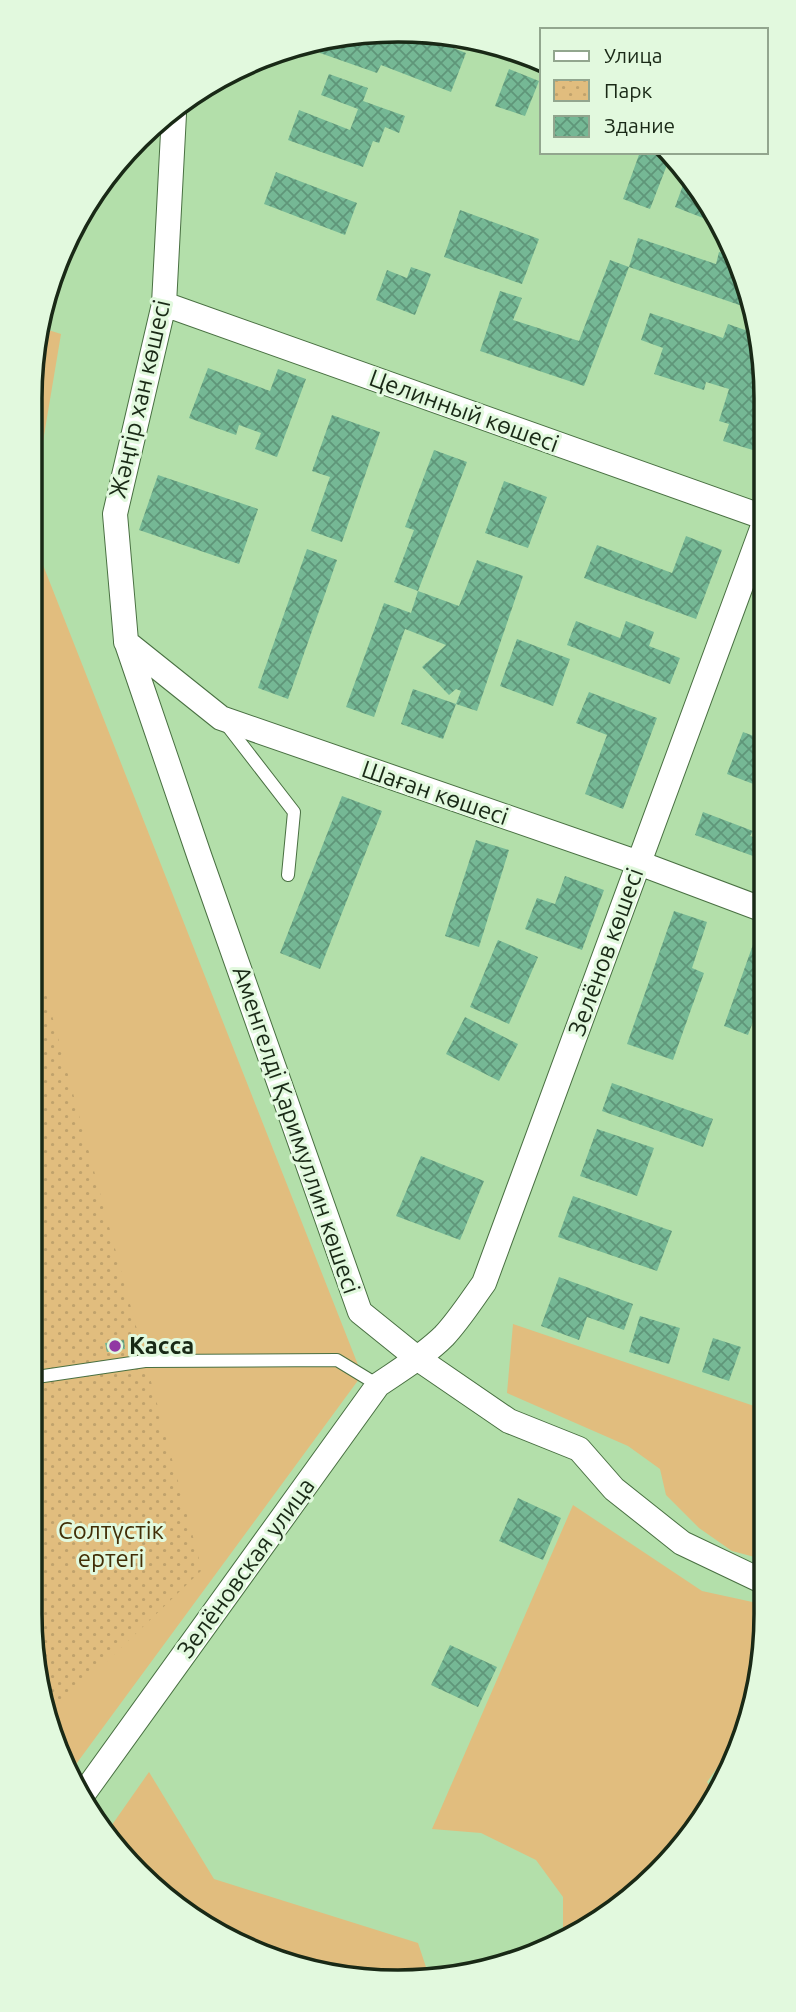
<svg xmlns="http://www.w3.org/2000/svg" width="796" height="2012" font-family="Ubuntu,sans-serif">
	<style>
		.grass { fill: #e1bd7e }
		.park { fill: url(#park-dots) }
		.building { fill: url(#building-cross-hatch) }
		.lines { fill: none; stroke-linecap: round; stroke-linejoin: round }
		.service-casing { stroke: #497042; stroke-width: 14 }
		.minor-casing { stroke: #497042; stroke-width: 26 }
		.path { stroke: #607d5a; stroke-width: 4.5; stroke-dasharray: 5 3.5; stroke-linecap: butt }
		.service { stroke: #fff; stroke-width: 12 }
		.minor { stroke: #fff; stroke-width: 24 }
		.poi-dot { fill: #9137a3; stroke: #e2f9de; stroke-width: 2.5 }
		.labels { text-anchor: middle; stroke-width: 6; stroke-linejoin: round; paint-order: stroke }
		.street-label { font-size: 24px; fill: #192916; stroke: #e2f9de }
		.poi-label { font-size: 24px; font-weight: bold; fill: #192916; stroke: #e2f9de; text-anchor: start }
		.park-label { font-size: 24px; fill: #412e07; stroke: #e2f9de }
		.rim { fill: none; stroke: #192916; stroke-width: 3.5 }
	</style>
	<defs>
		<pattern id="park-dots" width="8" height="8" patternUnits="userSpaceOnUse" patternTransform="scale(1.75)"><rect width="8" height="8" fill="#e1bd7e"/><path d="M2 2h.1M6 6h.1" fill="none" stroke="#c0a26c" stroke-width="1.8" stroke-linecap="round"/></pattern>
		<pattern id="building-cross-hatch" width="8" height="8" patternUnits="userSpaceOnUse" patternTransform="scale(1.75)"><rect width="8" height="8" fill="#75b895"/><path d="M0 0l8 8M0 8l8-8" fill="none" stroke="#5f9679"/></pattern>
	</defs>
	<rect width="100%" height="100%" fill="#b3dfaa"/>
	<path class="grass" d="M39,327L61,334L30,519V398Z
		M30,532L362,1375L71,1771L49,1733L30,1614Z
		M513,1324L760,1408L766,1396V1560L732,1551L699,1528L666,1495L660,1469L628,1446L507,1393Z
		M573,1505L702,1591L766,1605L760,1664L727,1754L707,1782L713,1791L690,1838L602,1920L563,1937V1897L536,1860L481,1833L432,1829Z
		M149,1772L214,1879L418,1943L429,1976L350,1979L214,1933L121,1856L107,1832Z"/>
	<path class="park" d="M30,934L202,1570L47,1719L30,1614Z"/>
	<path class="building" d="M350,33L428,38L466,53L451,92L381,65L377,73L320,53L325,42Z
		M509,69L539,81L525,116L495,106Z
		M329,74L368,88L363,101L405,116L399,133L385,127L379,143L373,141L363,167L288,140L299,110L350,130L358,109L321,95Z
		M640,152H672L650,209L623,199Z
		M276,172L357,203L345,235L264,204Z
		M683,185L699,191L721,225L675,207Z
		M460,210L539,239L522,284L444,257Z
		M638,238L716,264L719,252L735,257L751,309L629,267Z
		M610,260L629,267L584,386L480,351L500,291L522,298L513,320L579,341Z
		M411,267L431,274L415,315L376,300L387,270L407,278Z
		M650,313L723,338L728,324L759,335L763,350V430L756,451L723,441L729,424L719,421L729,389L706,382L704,390L654,374L663,348L641,340Z
		M208,368L270,391L278,369L306,379L277,457L255,449L261,433L239,425L236,435L189,418Z
		M332,415L380,432L342,542L311,531L330,477L312,471Z
		M434,450L467,462L418,591L394,582L414,530L405,527Z
		M158,475L258,509L239,564L139,530Z
		M504,481L547,497L528,548L485,533Z
		M686,536L722,550L696,619L584,578L597,545L672,573Z
		M307,549L337,560L288,699L258,688Z
		M477,560L523,576L477,711L456,704L461,691L456,689L449,695L422,667L446,645L405,629L374,717L346,707L384,603L411,613L418,591L459,606Z
		M576,621L620,638L626,621L654,632L649,646L680,658L670,684L567,645Z
		M517,639L570,659L553,706L500,686Z
		M413,689L456,704L443,739L401,724Z
		M589,692L657,718L623,809L585,794L607,735L576,723Z
		M743,732L764,740V788L727,774Z
		M342,796L382,811L320,969L280,953Z
		M703,812L753,831L750,836L764,841V860L695,835Z
		M476,840L509,850L479,947L445,936Z
		M565,876L604,890L582,950L525,929L537,898L555,904Z
		M674,911L707,922L692,968L704,973L673,1060L627,1044Z
		M755,939L765,942V990L748,1035L724,1026Z
		M498,940L538,957L509,1024L470,1007Z
		M465,1017L518,1044L499,1081L446,1054Z
		M612,1083L713,1119L703,1147L602,1111Z
		M597,1129L654,1148L637,1196L580,1176Z
		M421,1156L484,1181L460,1240L396,1216Z
		M573,1196L672,1231L657,1271L558,1237Z
		M559,1277L633,1304L624,1330L587,1317L579,1340L541,1326Z
		M640,1316L680,1328L669,1364L629,1352Z
		M713,1338L741,1347L729,1381L702,1372Z
		M124,1340L125,1349L107,1352L105,1343Z
		M518,1498L561,1518L543,1560L499,1541Z
		M450,1645L497,1667L478,1707L431,1685Z"/>
	<g class="lines">
		<g class="service-casing">
			<path id="service" d="M226,724L294,812L288,875
				M30,1378L145,1361L337,1360L378,1385"/>
		</g>
		<g class="minor-casing">
			<path id="minor" d="M174,114L164,304L115,514L126,641L200,858L360,1312L417,1358L509,1421L579,1449L614,1489L682,1543L766,1583
				M164,304L763,517
				M126,642L221,718L639,863L764,910
				M84,1793L378,1385C400,1370 425,1355 444,1336C459,1320 471,1301 484,1283L763,526"/>
		</g>
		<path class="path" d="M478,41L542,66"/>
		<use href="#service" class="service"/>
		<use href="#minor" class="minor"/>
	</g>
	<circle class="poi-dot" cx="115" cy="1346" r="7"/>
	<g class="labels">
		<g class="street-label">
			<text transform="translate(140 399) rotate(-77)" y="8">Жәңгір хан көшесі</text>
			<text transform="translate(464 411) rotate(20)" y="8">Целинный көшесі</text>
			<text transform="translate(435 793) rotate(19)" y="8">Шаған көшесі</text>
			<text transform="translate(606 952) rotate(-70)" y="8">Зелёнов көшесі</text>
			<text transform="translate(296 1130) rotate(71)" y="8">Аменгелді Қаримуллин көшесі</text>
			<text transform="translate(246 1568) rotate(-54)" y="8">Зелёновская улица</text>
		</g>
		<g class="poi-label">
			<text x="129" y="1354">Касса</text>
		</g>
		<g class="park-label">
			<text x="111" y="1539">Солтүстік<tspan x="111" dy="28">ертегі</tspan></text>
		</g>
	</g>
	<path d="M0 0H796V2012H0ZM398 42H398A356 356 0 0 1 754 398V1614A356 356 0 0 1 398 1970H398A356 356 0 0 1 42 1614V398A356 356 0 0 1 398 42Z" fill="#e2f9de" fill-rule="evenodd"/>
	<path class="rim" d="M398 42H398A356 356 0 0 1 754 398V1614A356 356 0 0 1 398 1970H398A356 356 0 0 1 42 1614V398A356 356 0 0 1 398 42Z"/>
	<rect x="540" y="28" width="228" height="126" fill="#e2f9de" stroke="#92a68e" stroke-width="2"/>
	<rect x="554" y="51" width="35" height="10" fill="#ffffff" stroke="#92a68e" stroke-width="2"/>
	<text x="604" y="63" font-size="21" fill="#192916">Улица</text>
	<rect x="554" y="80" width="35" height="21" fill="url(#park-dots)" stroke="#92a68e" stroke-width="2"/>
	<text x="604" y="98" font-size="21" fill="#192916">Парк</text>
	<rect x="554" y="116" width="35" height="21" fill="url(#building-cross-hatch)" stroke="#92a68e" stroke-width="2"/>
	<text x="604" y="133" font-size="21" fill="#192916">Здание</text>
</svg>
